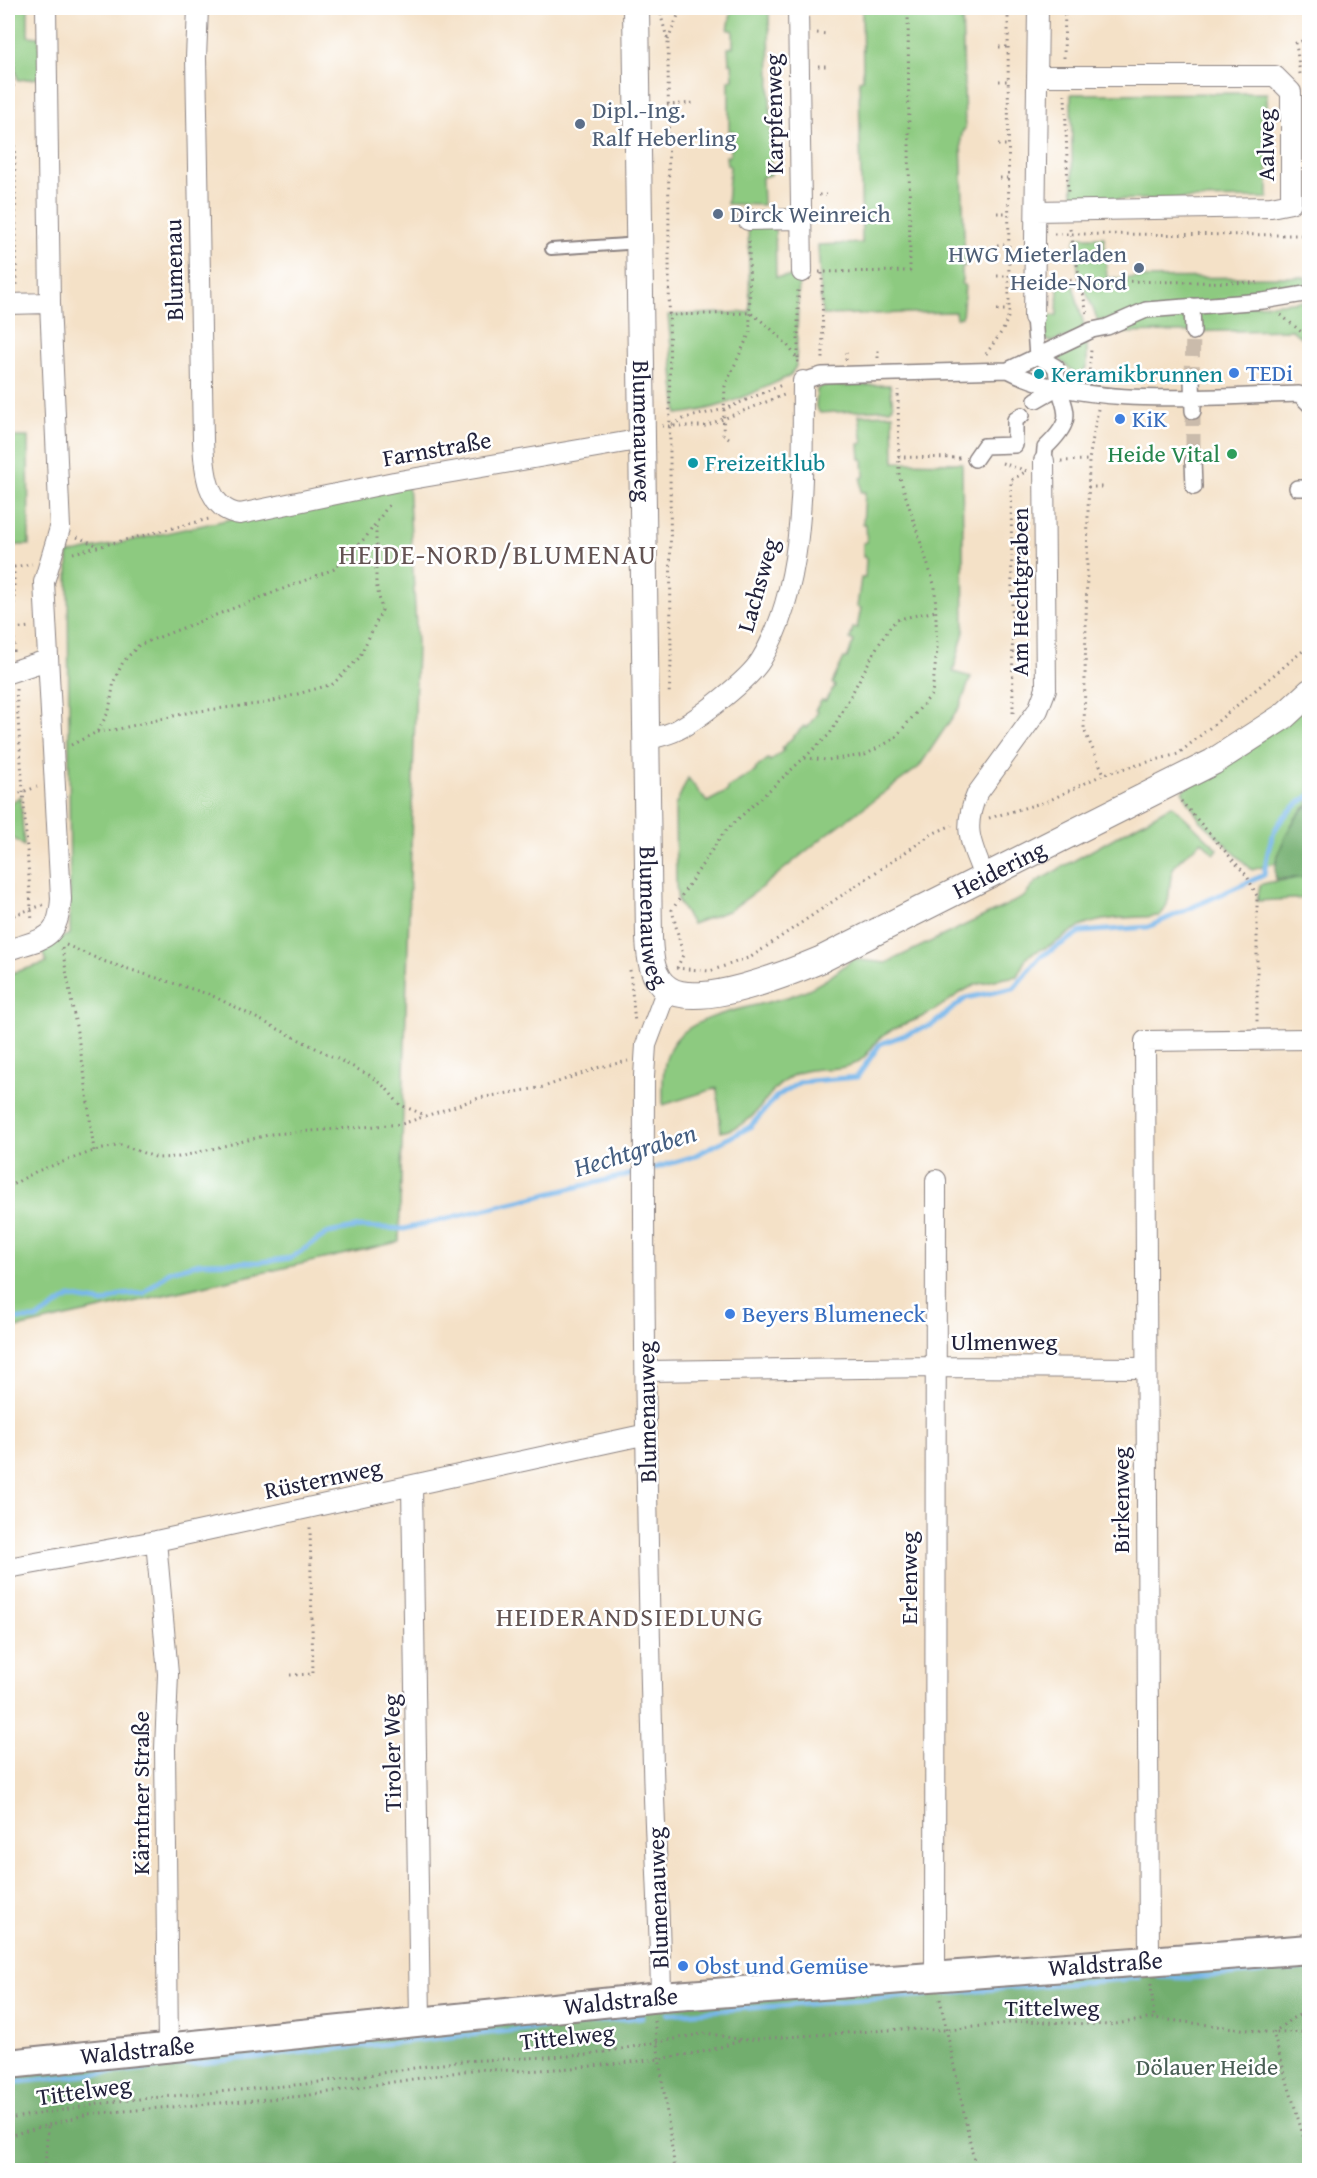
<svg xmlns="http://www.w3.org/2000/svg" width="1317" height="2178" font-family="'Gentium Book Plus',serif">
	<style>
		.green { fill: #8dca80; stroke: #58765e; stroke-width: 1.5 }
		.forest { fill: #72ae6e; stroke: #4a6854; stroke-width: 1.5 }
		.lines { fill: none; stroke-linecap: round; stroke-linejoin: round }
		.stream { stroke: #78b7eb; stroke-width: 5 }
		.pedestrian-tunnel { stroke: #cabbab; stroke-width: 15; stroke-dasharray: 15 8; stroke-linecap: butt }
		.service-casing { stroke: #8b8281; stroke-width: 14 }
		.pedestrian-casing { stroke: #8b8281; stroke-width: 18 }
		.minor-casing { stroke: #8b8281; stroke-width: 22 }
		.tertiary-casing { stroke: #8b8281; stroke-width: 28 }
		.secondary-casing { stroke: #8b8281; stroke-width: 32 }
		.path { stroke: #8b8281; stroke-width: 3; stroke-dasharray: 1.5 4.5; stroke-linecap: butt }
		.service { stroke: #fff; stroke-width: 10 }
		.pedestrian { stroke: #fff; stroke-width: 15 }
		.minor { stroke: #fff; stroke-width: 20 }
		.tertiary { stroke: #fff; stroke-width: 26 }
		.secondary { stroke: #fff; stroke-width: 28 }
		.service-dot { fill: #5c6f8a; stroke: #fff; stroke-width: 2 }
		.shop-dot { fill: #3f7fe0; stroke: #fff; stroke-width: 2 }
		.culture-dot { fill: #0f9aa8; stroke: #fff; stroke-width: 2 }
		.leisure-dot { fill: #2e9e5b; stroke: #fff; stroke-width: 2 }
		.labels { text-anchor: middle; stroke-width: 5; stroke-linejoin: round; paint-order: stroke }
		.service-label { font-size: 24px; fill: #4e5e75; stroke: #fff; text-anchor: start }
		.street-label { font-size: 24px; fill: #22223b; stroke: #fff }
		.shop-label { font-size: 24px; fill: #366cbe; stroke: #fff; text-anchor: start }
		.culture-label { font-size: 24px; fill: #0d838f; stroke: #fff; text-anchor: start }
		.leisure-label { font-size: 24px; fill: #27864d; stroke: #fff; text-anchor: end }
		.park-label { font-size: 24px; fill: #475d53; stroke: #fff }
		.water-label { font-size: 26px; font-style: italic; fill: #445e81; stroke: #fff }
		.neighbourhood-label { font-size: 26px; letter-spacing: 1.5px; fill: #635352; stroke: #fff }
		.quarter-label { font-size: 27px; letter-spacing: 1.5px; fill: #635352; stroke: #fff }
	</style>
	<rect width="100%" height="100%" fill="#fff"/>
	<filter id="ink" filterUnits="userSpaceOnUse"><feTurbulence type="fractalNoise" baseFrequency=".0167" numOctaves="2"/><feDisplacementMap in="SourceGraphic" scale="12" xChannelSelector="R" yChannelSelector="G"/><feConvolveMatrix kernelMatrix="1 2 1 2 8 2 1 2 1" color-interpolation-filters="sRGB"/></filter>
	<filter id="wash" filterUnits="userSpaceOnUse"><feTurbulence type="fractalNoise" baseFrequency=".008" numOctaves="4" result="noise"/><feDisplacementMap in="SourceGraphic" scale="24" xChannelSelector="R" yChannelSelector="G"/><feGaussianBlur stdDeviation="1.35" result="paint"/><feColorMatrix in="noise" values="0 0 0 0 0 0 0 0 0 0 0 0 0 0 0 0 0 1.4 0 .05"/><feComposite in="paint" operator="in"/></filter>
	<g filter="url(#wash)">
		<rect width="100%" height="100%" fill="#f4e1c7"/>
		<path class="green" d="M8,8H28V36L39,37L40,78L18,80L8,38Z
			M732,8H769L771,175L762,177L763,205L727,204L730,166L727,165L726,156H730V148L733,147V131H729V80L733,79L732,63H729L728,48L733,47V30H728Z
			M862,8H962L965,129L963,130L961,139L965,266H962V284L965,285L962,317L956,318L955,312L822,315L818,245L862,243L859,80L863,79Z
			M1267,93L1268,198L1073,200L1071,94Z
			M775,219L776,277L799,276L796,366L790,376C750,394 721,410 677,414L668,315L750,312L748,220Z
			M1077,237H1104L1107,278L1305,277L1306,283L1301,288L1098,321L1079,275L1075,242Z
			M1066,283L1073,285L1084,325L1082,332L1051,342L1040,337L1034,317L1057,315L1058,286Z
			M1303,301L1307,317L1300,337L1292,330L1113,333L1111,329L1144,315Z
			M1087,340V366L1080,377L1053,354Z
			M890,385L893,406L890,409L820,413L816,407L817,389L823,386Z
			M893,414L894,462L962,463L964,632L953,672L971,677L960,706L919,767L826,835L757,891L730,910L692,924L678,902L676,885L675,806L688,778L707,802L728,791L727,788L756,771L755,769L768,759L770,761L784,750L782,748L804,726L807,728L818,712L815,710L822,700L825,701L835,686L832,683L844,658H847L854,641L850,639L853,628H857L861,608L857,607L861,578H865L866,558L863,557V543L867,542L866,524H863L865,492H861V478L864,477L863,459H860L859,444L863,443L859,415Z
			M8,437H28L29,545H8Z
			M408,481L417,645L399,1242L8,1330V974L46,963L41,946L70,934L68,554Z
			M1309,700V805C1291,816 1283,844 1275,863L1252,870L1199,819L1182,791Z
			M21,796V803L24,846L8,834V805Z
			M1172,805L1218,849L1214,854L1202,841C1194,849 1179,858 1174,867C1166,883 1174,904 1159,916C1134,918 1103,916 1080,927C1070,931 1062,939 1053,944C1026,958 1032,946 1017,976C1002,979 987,980 973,986C956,993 943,1007 926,1015C913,1022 897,1025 885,1034C872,1042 870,1056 856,1063C836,1073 811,1064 790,1077C759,1096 761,1124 721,1132L717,1088L663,1105C663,1085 661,1059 674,1042C695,1012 760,1007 793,995C815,988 836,974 852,959L886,963L1024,897L1036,882Z
			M1309,873V898L1257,901L1260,885C1276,879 1295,882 1309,873Z"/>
		<path class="forest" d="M1309,805V873L1301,878L1276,879C1271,859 1293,815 1309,805Z
			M1309,1957V2170H8V2073L642,2006Z"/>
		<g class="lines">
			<path class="stream" d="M648,1170L692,1157L750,1127L776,1097L800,1082L857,1077L880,1044L932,1025L966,998L1014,988L1040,957L1081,932L1148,927L1264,875C1269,836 1275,817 1310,796
				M8,1319H36L70,1297L104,1303L121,1295L144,1293L170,1271L200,1263L261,1262L291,1258L328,1233L360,1227L404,1229L639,1172
				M1159,1977L1189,1978L1310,1968
				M944,1993L1139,1978
				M668,2014L928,1995
				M8,2083L642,2017"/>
		</g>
	</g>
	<g filter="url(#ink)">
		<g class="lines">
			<path class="pedestrian-tunnel" d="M1192,380L1193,332
				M1193,411V460"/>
			<g class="service-casing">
				<path id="service" d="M551,249L641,243"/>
			</g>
			<g class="pedestrian-casing">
				<path id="pedestrian" d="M1192,306L1193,332
					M1034,317L1037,356
					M1037,356L1056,367C1058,410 1083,412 1045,448L1044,461
					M1008,370L1092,330L1107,327L1146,310L1263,301L1310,293
					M1192,380L1193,411
					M803,381L822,375L1008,370C1083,410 1214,396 1299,394L1310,405
					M1036,400L1057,388
					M975,459L984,446L1015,445V420L1022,415
					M1193,460L1194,487
					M1297,488H1310"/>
			</g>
			<g class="minor-casing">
				<path id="minor" d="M198,8L196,58L203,440C204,468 206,510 240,514L394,482L643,439
					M798,8L802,272
					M1036,211L1271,207L1291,203V92L1275,76H1037
					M748,220L801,219
					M8,304L50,303
					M1034,317L1038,8
					M8,673L47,660
					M646,740C656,737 668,735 677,730C698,719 749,680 761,660C808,583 802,468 803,381
					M984,876C971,844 962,828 977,794L1038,710L1046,689L1044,461
					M8,950C44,938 58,941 61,899L44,582L60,528L50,303L46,8
					M646,1371L934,1367L1145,1368
					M412,1486L420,2021
					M156,1541L168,1674L165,1749L168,2047
					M8,1568L156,1541L647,1434
					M1149,1960L1145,1041L1310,1039
					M935,1975L936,1180
					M661,1997C660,1920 655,1843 653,1766C647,1536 643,1306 644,1076L646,1045L667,989"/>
			</g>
			<g class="tertiary-casing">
				<g id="tertiary">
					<path id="s1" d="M636,8L649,938C650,956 651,978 668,989C698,1010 789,973 820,960L1213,762L1284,716L1310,692"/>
				</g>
			</g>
			<g class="secondary-casing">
				<g id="secondary">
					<path id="s2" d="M8,2064L661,1997L1310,1949"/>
				</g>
			</g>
			<path class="path" d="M659,8L668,42L671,664L669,695
				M998,13L1008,14
				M817,33L828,34
				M668,40L681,8
				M8,44L13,63L17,287
				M999,47H1008
				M1064,58L1065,8
				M818,66H828
				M1300,74L1296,43L1310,38
				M999,81H1008
				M1065,94L1068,193
				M667,105L695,103
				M8,112H14
				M998,145H1008
				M1000,178H1009
				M819,195H826
				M1307,212L1309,251
				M997,213H1008
				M1070,229L1087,314
				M1054,234L1307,235
				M997,245H1008
				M819,272L910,271L908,8
				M822,273L823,359
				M997,276H1008
				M1052,280L1258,283
				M997,310H1008
				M668,315L750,313C764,321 796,349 799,365
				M1281,315L1310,339
				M986,354L1003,330L1009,315L1008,8
				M798,358V288
				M878,358V350
				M846,360V350
				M1089,376L1091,350
				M1098,409L1089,460L1084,730L1104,774
				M672,425L685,418L725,409L784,384
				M662,426H705L784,395
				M729,438L723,434L725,386L750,332L749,239
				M898,457L960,458
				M1061,461L1089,460
				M1002,463L1027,471
				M1088,487H1104
				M77,537L96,545
				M73,553L209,519
				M8,568L32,564
				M8,630L29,627
				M14,652V567
				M16,689L32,922
				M1013,713L1011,480L1027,471
				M97,732L114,730L191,712L266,703L333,684L359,658L382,610L376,583V526
				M71,745L97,732L109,711L114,681L123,662L139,645L334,569L366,537L391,502
				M805,758L827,760L865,755L894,739L932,694L937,650L935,587L899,475L898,390
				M8,797L37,787
				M1181,801L1247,876L1257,896V1022
				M989,818L1048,801L1104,774L1178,754L1310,645
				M8,917L43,905
				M66,945L103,961L211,995L369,1075L386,1088L400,1105L425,1115
				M62,948L84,1071L94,1151
				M676,968L710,971L751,957L932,834L952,825
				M677,968L683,955L672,910L724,832L830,734L877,647L892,624L899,619L936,611
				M630,970L635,1023
				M8,1187L37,1171L94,1151L121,1145L158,1158L179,1157L272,1134L402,1124L479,1098L544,1087L600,1067L628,1061
				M290,1675L313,1674L310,1527
				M1151,1984L1154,2018
				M940,1999L976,2170
				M1310,2010L1291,2019L1273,2033L1310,2159
				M654,2021L675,2170
				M8,2119L117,2101L306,2084L462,2061L589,2055L706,2033L742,2040L902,2029L948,2030L1027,2021L1109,2025L1154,2018L1273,2033L1310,2032
				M8,2136L88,2114L303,2096L478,2069L524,2071L572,2068L660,2059L707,2051L740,2041
				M45,2170L48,2123"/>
			<use href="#service" class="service"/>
			<use href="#pedestrian" class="pedestrian"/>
			<use href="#minor" class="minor"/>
			<use href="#tertiary" class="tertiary"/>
			<use href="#secondary" class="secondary"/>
		</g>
	</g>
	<g class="service-dot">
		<circle cx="580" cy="124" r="6"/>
		<circle cx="718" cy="214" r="6"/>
		<circle cx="1139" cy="268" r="6"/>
	</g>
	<g class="shop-dot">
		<circle cx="1234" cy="373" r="6"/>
		<circle cx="1120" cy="419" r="6"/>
		<circle cx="730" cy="1314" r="6"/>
		<circle cx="683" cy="1966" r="6"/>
	</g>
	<g class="culture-dot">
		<circle cx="1039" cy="374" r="6"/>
		<circle cx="693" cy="463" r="6"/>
	</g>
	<circle class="leisure-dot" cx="1232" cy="454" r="6"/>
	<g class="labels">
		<g class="service-label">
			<text x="592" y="118">Dipl.-Ing.<tspan x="592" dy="28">Ralf Heberling</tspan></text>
			<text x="730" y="222">Dirck Weinreich</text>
			<text x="1127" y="262" text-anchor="end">HWG Mieterladen<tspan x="1127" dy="28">Heide-Nord</tspan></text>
		</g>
		<g class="street-label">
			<text transform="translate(774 114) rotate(-91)" y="8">Karpfenweg</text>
			<text transform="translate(1266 145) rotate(-90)" y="8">Aalweg</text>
			<text transform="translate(174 270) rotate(-91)" y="8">Blumenau</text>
			<text dy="8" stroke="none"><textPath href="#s1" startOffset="423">Blumenauweg</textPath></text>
			<text transform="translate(437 449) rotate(-10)" y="8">Farnstraße</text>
			<text transform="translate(758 585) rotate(-74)" y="8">Lachsweg</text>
			<text transform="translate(1020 592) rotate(-90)" y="8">Am Hechtgraben</text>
			<text dy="8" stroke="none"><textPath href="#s1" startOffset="1346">Heidering</textPath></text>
			<text dy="8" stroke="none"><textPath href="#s1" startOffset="909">Blumenauweg</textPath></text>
			<text x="1004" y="1350">Ulmenweg</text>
			<text transform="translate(647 1412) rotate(-91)" y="8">Blumenauweg</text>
			<text transform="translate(323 1479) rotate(-12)" y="8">Rüsternweg</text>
			<text transform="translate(1121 1500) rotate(-90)" y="8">Birkenweg</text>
			<text transform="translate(909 1578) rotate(-90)" y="8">Erlenweg</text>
			<text transform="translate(392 1753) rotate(-91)" y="8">Tiroler Weg</text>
			<text transform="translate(141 1793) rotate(-90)" y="8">Kärntner Straße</text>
			<text transform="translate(658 1898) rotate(-92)" y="8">Blumenauweg</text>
			<text dy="8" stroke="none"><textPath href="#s2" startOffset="1102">Waldstraße</textPath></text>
			<text dy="8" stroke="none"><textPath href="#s2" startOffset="616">Waldstraße</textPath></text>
			<text x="1052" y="2016">Tittelweg</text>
			<text transform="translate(567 2037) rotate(-6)" y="8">Tittelweg</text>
			<text dy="8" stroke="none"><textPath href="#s2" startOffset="130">Waldstraße</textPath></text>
			<text transform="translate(84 2091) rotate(-8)" y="8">Tittelweg</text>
		</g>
		<g class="shop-label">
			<text x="1246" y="381">TEDi</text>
			<text x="1132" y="427">KiK</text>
			<text x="742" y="1322">Beyers Blumeneck</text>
			<text x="695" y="1974">Obst und Gemüse</text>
		</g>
		<g class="culture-label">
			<text x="1051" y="382">Keramikbrunnen</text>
			<text x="705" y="471">Freizeitklub</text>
		</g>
		<g class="leisure-label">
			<text x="1220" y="462">Heide Vital</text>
		</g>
		<g class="park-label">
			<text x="1207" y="2075">Dölauer Heide</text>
		</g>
		<g class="water-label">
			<text transform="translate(635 1150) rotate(-17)" y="9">Hechtgraben</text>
		</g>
		<g class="neighbourhood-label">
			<text x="630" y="1626">HEIDERANDSIEDLUNG</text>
		</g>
		<g class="quarter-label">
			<text x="498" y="564">HEIDE-NORD/BLUMENAU</text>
		</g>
	</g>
	<rect width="1317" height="2178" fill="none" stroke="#fff" stroke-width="30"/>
</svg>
